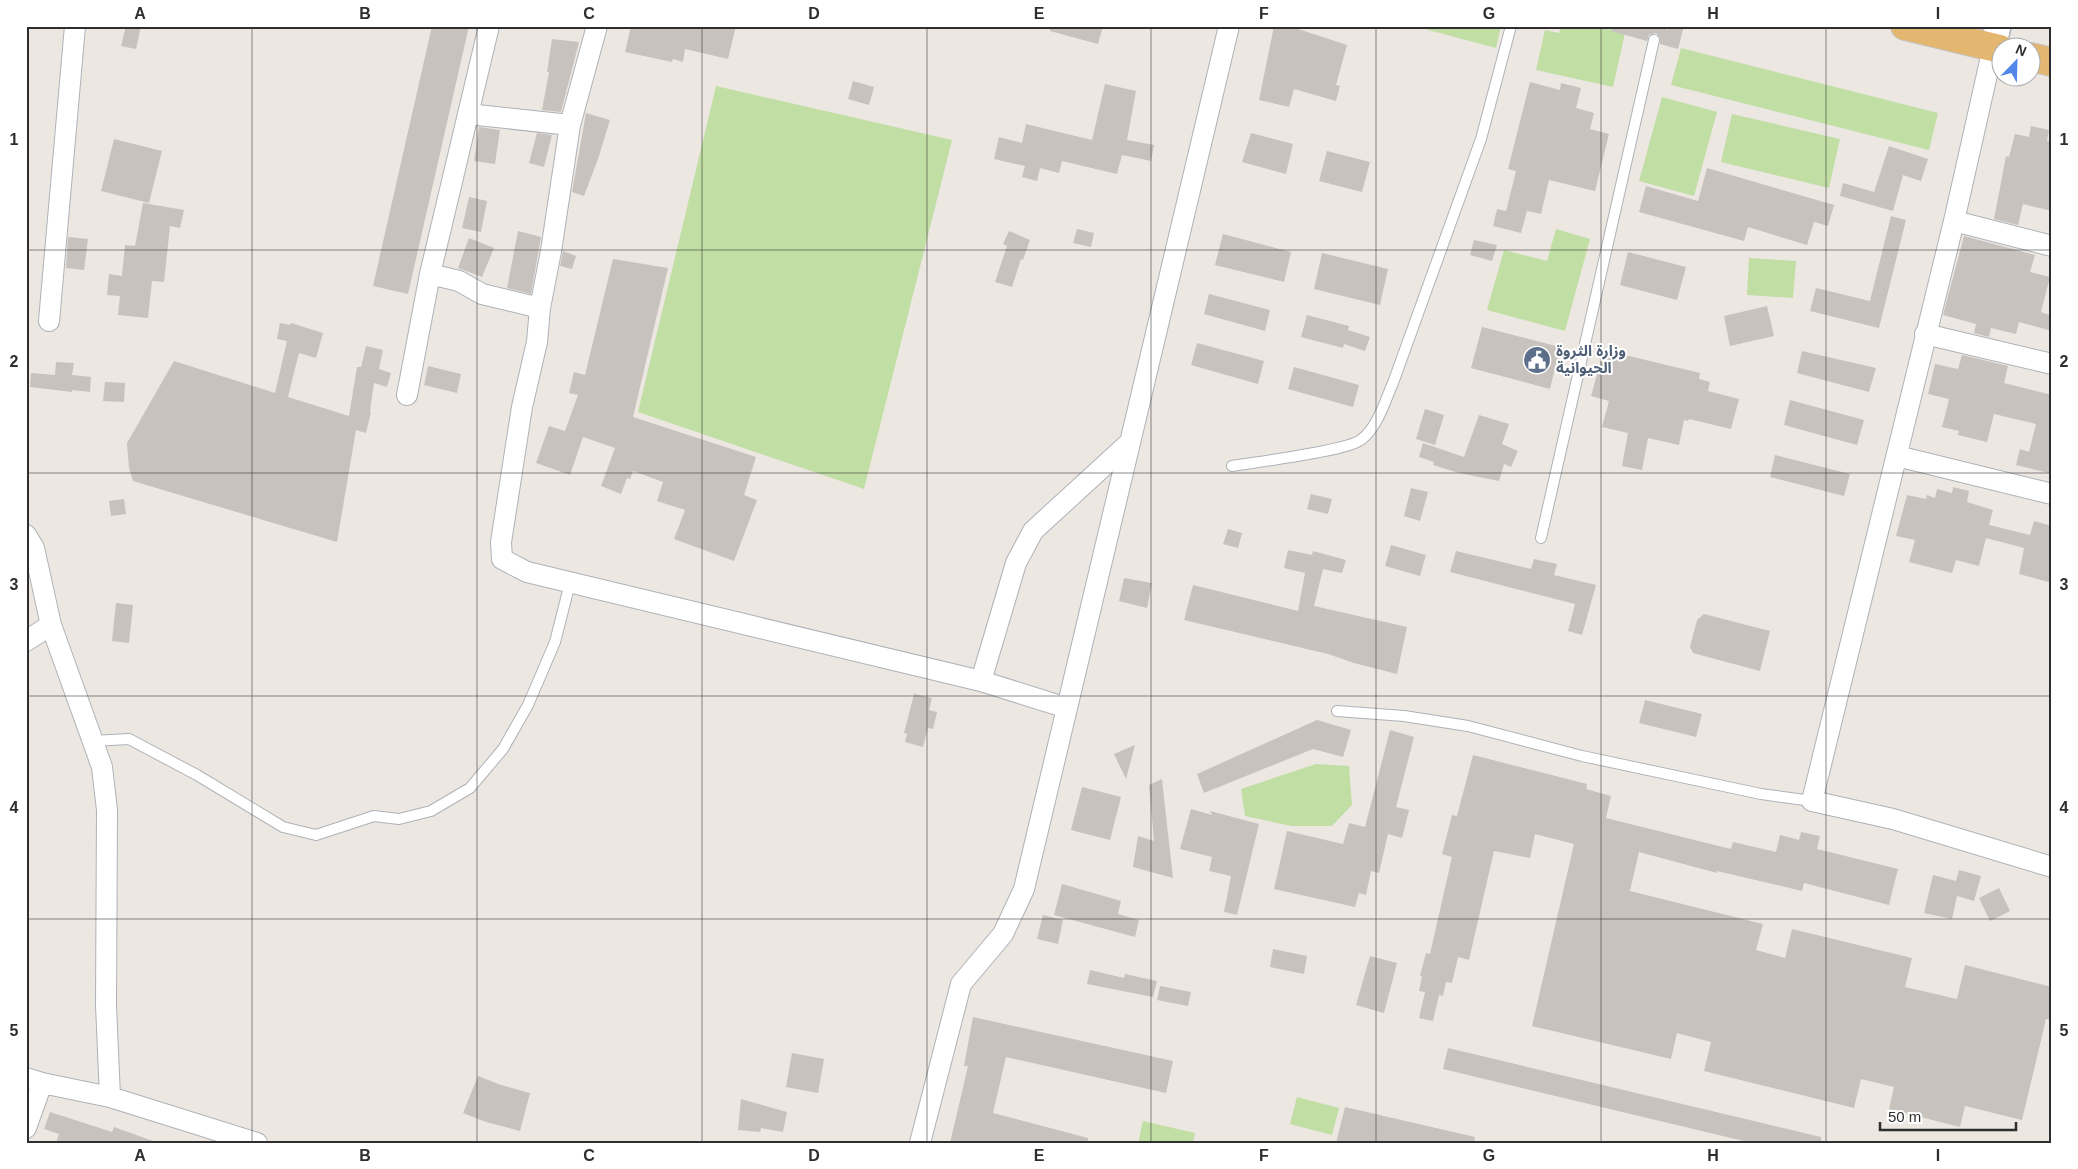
<svg xmlns="http://www.w3.org/2000/svg" width="2078" height="1169" font-family="Helvetica,'Noto Sans Arabic',sans-serif">
	<style>
		.green { fill: #c1dea5 }
		.building { fill: #c7c2bd }
		.lines { fill: none; stroke-linecap: round; stroke-linejoin: round }
		.service-casing { stroke: #aeb2b8; stroke-width: 12 }
		.minor-casing { stroke: #aeb2b8; stroke-width: 22 }
		.tertiary-casing { stroke: #aeb2b8; stroke-width: 28 }
		.primary-casing { stroke: #c4c4c4; stroke-width: 30 }
		.service { stroke: #fff; stroke-width: 10 }
		.minor { stroke: #fff; stroke-width: 20 }
		.tertiary { stroke: #fff; stroke-width: 25 }
		.primary { stroke: #e4b771; stroke-width: 28 }
		.grid { fill: none; stroke: #2e2e2e; stroke-width: 1; stroke-opacity: 0.55 }
		.labels { text-anchor: middle; stroke-width: 4; stroke-linejoin: round; paint-order: stroke }
		.service-label { font-size: 15px; font-weight: bold; fill: #4e5e75; stroke: #fff; text-anchor: start }
		.neatline { fill: none; stroke: #2e2e2e; stroke-width: 2 }
		.grid-label { font-size: 16px; text-anchor: middle; font-weight: bold; fill: #2e2e2e }
	</style>
	<rect width="100%" height="100%" fill="#ede7e2"/>
	<path class="green" d="M1413,26H1501L1496,48Z
		M1561,26H1595L1625,33L1613,87L1536,70L1545,30L1559,33Z
		M1681,48L1938,113L1929,150L1671,85Z
		M716,86L952,140L864,489L638,412Z
		M1662,97L1717,112L1694,196L1639,181Z
		M1732,114L1840,139L1829,188L1721,162Z
		M1556,229L1590,239L1565,331L1487,310L1504,250L1547,261Z
		M1749,258L1796,261L1793,298L1747,295Z
		M1316,764L1349,766L1352,805L1332,826H1291L1245,816L1241,789Z
		M1297,1097L1339,1108L1332,1135L1290,1124Z
		M1143,1121L1195,1133L1193,1143H1138Z"/>
	<path class="building" d="M126,26H141L136,49L121,46Z
		M432,26H469L408,294L373,286Z
		M631,26H736L728,59L685,49L683,62L673,59L672,62L625,52Z
		M1050,26H1103L1098,44L1050,31Z
		M1274,26H1289L1347,45L1336,85L1340,86L1336,101L1294,89L1289,107L1259,100Z
		M1612,26H1655L1668,30L1669,26H1684L1678,49L1660,44V38L1656,33L1649,35L1647,41L1611,31Z
		M552,39L579,42L561,112L542,110L549,72H547Z
		M853,81L874,87L869,105L848,99Z
		M1530,82L1560,90L1561,83L1581,88L1576,108L1594,113L1590,129L1609,134L1595,191L1549,180L1541,214L1527,211L1521,233L1493,226L1497,209L1506,211L1516,171L1508,169Z
		M1105,84L1136,91L1127,140L1154,145L1151,161L1122,155L1117,174L1062,161L1059,173L1040,168L1037,181L1022,177L1025,166L994,159L999,137L1022,143L1026,124L1092,140Z
		M586,113L610,120L598,159L584,196L572,192Z
		M2031,126L2049,130L2047,141L2052,142V211L2023,204L2018,225L1994,219L2006,156L2009,157L2015,134L2029,137Z
		M479,127L500,130L495,164L474,161Z
		M537,133L552,135L544,167L529,163Z
		M1251,133L1293,144L1286,174L1242,162Z
		M114,139L162,151L149,203L101,191Z
		M1889,146L1928,159L1921,181L1903,175L1893,211L1840,196L1843,183L1874,192Z
		M1327,151L1370,162L1362,192L1319,181Z
		M1707,168L1834,205L1828,226L1814,222L1807,245L1748,227L1744,241L1639,212L1646,186L1698,201Z
		M469,197L487,201L481,232L462,228Z
		M143,203L184,210L180,228L170,226L164,282L152,281L148,318L118,315L120,296L107,295L109,274L122,276L125,245L135,246Z
		M1891,216L1906,220L1879,328L1810,311L1816,288L1870,301Z
		M1077,229L1094,233L1091,247L1073,243Z
		M518,231L541,237L531,294L507,288Z
		M1009,231L1030,240L1023,260L1021,259L1012,287L995,282L1007,246L1003,244Z
		M1223,234L1291,252L1284,282L1215,265Z
		M1964,236L2035,255L2030,272L2050,277L2041,312L2052,316V331L2019,322L2016,334L1991,328L1989,337L1974,333L1976,324L1943,315Z
		M68,237L88,239L84,270L66,268Z
		M469,238L494,248L482,277L458,268Z
		M1474,240L1497,245L1492,261L1470,255Z
		M563,251L576,256L572,269L560,266Z
		M1628,252L1686,267L1677,300L1620,285Z
		M1322,253L1388,269L1380,305L1314,289Z
		M613,259L668,268L633,417L756,457L744,495L757,500L734,561L674,539L685,510L657,501L663,482L633,471L630,479L627,478L621,494L601,486L615,448L583,437L570,475L536,463L549,426L565,431L578,395L569,393L574,372L585,375Z
		M1209,294L1270,310L1265,331L1204,314Z
		M1767,306L1774,336L1730,346L1724,316Z
		M1307,315L1349,326L1348,330L1370,337L1365,351L1344,344L1343,348L1301,337Z
		M280,323L290,325L291,323L323,333L316,358L299,353L288,397L349,416L357,367H361L366,346L383,350L379,369L391,373L387,387L374,383L370,411L371,412L366,433L356,430L337,542L133,481L129,468L127,443L174,361L275,393L287,341L277,339Z
		M1482,327L1560,347L1550,389L1471,368Z
		M1197,343L1264,361L1258,384L1191,365Z
		M1604,350L1700,373L1699,379L1710,382L1708,391L1739,399L1731,429L1689,419L1688,421L1684,420L1679,445L1648,438L1642,470L1622,466L1628,433L1602,427L1609,401L1591,396Z
		M1802,351L1876,368L1869,392L1797,373Z
		M1962,355L2008,366L2004,383L2052,395V459L2049,473L2016,465L2020,449L2029,452L2036,424L1994,414L1987,442L1958,435L1959,431L1942,427L1949,399L1928,394L1935,364L1958,369Z
		M56,362L74,363L72,375L91,377L90,392L72,390V392L30,387L31,373L55,375Z
		M428,366L461,374L457,393L424,385Z
		M1294,367L1359,385L1353,407L1288,389Z
		M105,382L125,383L124,402L103,401Z
		M1790,400L1864,420L1857,445L1784,425Z
		M1425,409L1444,415L1435,445L1416,439Z
		M1479,415L1509,424L1502,444L1518,451L1511,467L1504,464L1499,481L1459,473L1433,465L1434,462L1419,457L1423,443L1464,457Z
		M1775,455L1850,474L1844,496L1770,477Z
		M1953,487L1969,491L1967,502L1993,510L1989,525L2030,535L2034,521L2052,526V583L2019,574L2024,548L1986,538L1979,566L1956,560L1952,573L1909,562L1915,540L1896,536L1907,495L1926,499L1927,495L1935,498L1937,489L1952,493Z
		M1411,488L1428,492L1420,521L1404,516Z
		M1311,494L1332,499L1328,514L1307,509Z
		M124,499L126,514L111,516L109,501Z
		M1228,529L1242,533L1238,548L1223,544Z
		M1391,545L1426,555L1420,576L1385,566Z
		M1288,550L1312,555L1313,551L1346,560L1342,573L1323,569L1314,606L1407,627L1397,674L1354,663L1328,654L1184,620L1193,585L1298,611L1305,573L1284,568Z
		M1456,551L1531,569L1534,559L1557,564L1554,575L1596,585L1582,635L1568,631L1575,604L1450,572Z
		M1124,578L1152,583L1147,608L1119,601Z
		M116,603L133,605L129,643L112,641Z
		M1704,614L1770,631L1760,671L1693,653L1690,647L1697,620Z
		M914,694L932,698L929,710L937,712L933,729L928,728L923,747L905,742L907,734L904,733Z
		M1645,700L1702,714L1696,737L1639,723Z
		M1317,720L1351,730L1343,757L1313,749L1204,793L1197,774Z
		M1390,730L1414,737L1396,807L1409,810L1402,838L1388,834L1379,873L1371,871L1366,895L1359,893L1355,907L1274,889L1287,831L1343,844L1349,823L1365,827Z
		M1135,745L1126,779L1114,754Z
		M1473,755L1587,784L1586,789L1611,796L1606,818L1731,849L1733,842L1776,852L1780,835L1799,840L1801,832L1820,836L1817,849L1898,869L1889,905L1804,883L1802,891L1717,871V873L1639,852L1630,891L1763,924L1756,950L1785,958L1792,929L1912,958L1905,987L1957,999L1965,965L2052,987V1020L2046,1019L2022,1120L1965,1106L1960,1127L1889,1109L1894,1087L1861,1079L1854,1108L1704,1071L1711,1042L1677,1033L1671,1059L1532,1026L1574,844L1535,834L1530,858L1494,851L1469,960L1458,957L1452,983L1446,982L1443,996L1439,995L1433,1021L1419,1018L1425,992L1419,991L1422,976H1420L1426,953L1430,954L1452,857L1442,854L1452,815L1457,816Z
		M1162,779L1164,798L1173,878L1133,867L1138,836L1154,841L1149,785Z
		M1082,787L1121,797L1110,840L1071,830Z
		M1191,809L1212,815L1210,811L1259,824L1237,915L1224,912L1231,876L1209,871L1212,857L1180,849Z
		M1959,870L1981,876L1974,901L1957,896L1952,919L1924,913L1933,875L1956,881Z
		M1062,884L1121,901L1118,914L1139,920L1135,937L1054,915Z
		M1999,888L2010,911L1990,921L1979,898Z
		M1043,915L1063,920L1058,944L1037,939Z
		M1273,949L1307,956L1304,974L1270,967Z
		M1370,956L1397,963L1384,1013L1356,1005Z
		M1090,970L1124,978L1125,974L1157,981L1153,997L1087,984Z
		M1160,986L1191,992L1188,1006L1157,1000Z
		M973,1017L1173,1061L1166,1093L1006,1057L993,1113L1088,1138V1143H950L968,1066H964Z
		M1448,1048L1821,1137V1143H1752L1443,1069Z
		M792,1053L824,1059L818,1093L786,1087Z
		M478,1076L501,1085L530,1093L520,1131L486,1122L463,1113Z
		M741,1099L787,1112L783,1132L761,1128L760,1132L738,1130Z
		M1345,1107L1475,1137L1474,1143H1336Z
		M50,1112L112,1132L114,1127L153,1141V1143H56L59,1134L44,1129Z"/>
	<g class="lines">
		<g class="service-casing">
			<path id="service" d="M1232,466C1255,462 1349,451 1362,439C1378,426 1385,401 1393,383L1481,139L1511,26
				M1541,538L1654,40
				M1337,711L1404,716L1468,726L1582,756L1761,794L1812,801
				M92,741L129,739L197,775L283,827L316,835L374,816L399,819L431,811L470,788L503,749L528,705L555,642L570,583"/>
		</g>
		<g class="minor-casing">
			<path id="minor" d="M597,26L570,125L551,251L540,308L537,342L522,407L501,542L502,559L527,572L981,681L1067,708
				M1993,48L1954,221L1812,801L1893,819L2052,867
				M468,114L570,125
				M1954,221L2052,246
				M430,274L459,281L482,294L540,308
				M49,321L75,26
				M1925,334L2052,364
				M407,395L430,274L489,26
				M1897,456L2052,494
				M26,535L34,548L51,625L102,767L107,810L106,1005L110,1097
				M26,641L51,625
				M981,681L1016,563L1033,531L1130,442
				M26,1078L42,1083L110,1097L257,1143
				M26,1128L42,1083
				M920,1143L961,984L1003,934L1024,889L1229,26"/>
		</g>
		<g class="tertiary-casing">
			<path id="tertiary" d="M1993,48L1998,26"/>
		</g>
		<g class="primary-casing">
			<path id="primary" d="M1905,26L2000,49
				M2030,57L2052,62"/>
		</g>
		<use href="#service" class="service"/>
		<use href="#minor" class="minor"/>
		<use href="#tertiary" class="tertiary"/>
		<use href="#primary" class="primary"/>
	</g>
	<path class="grid" d="M252,26V1143M477,26V1143M702,26V1143M927,26V1143M1151,26V1143M1376,26V1143M1601,26V1143M1826,26V1143M26,250H2052M26,473H2052M26,696H2052M26,919H2052"/>
	<defs>
		<g id="civic-disc" transform="scale(1.4375)"><circle r="9.5" fill="#5c6f8a" stroke="#fff"/><path d="M-.6-6.5H3V-4.5H.6V-3L4-1V1h2V6H-6V1h2V-1L-.6-3ZM-1.2 2.5V6h2.4V2.5Z" fill="#fff"/></g>
	</defs>
	<g fill-rule="evenodd">
		<use href="#civic-disc" x="1537" y="360"/>
	</g>
	<g class="labels">
		<g class="service-label">
			<text x="1556" y="356">وزارة الثروة<tspan x="1556" dy="17">الحيوانية</tspan></text>
		</g>
	</g>
	<rect width="2078" height="1169" fill="none" stroke="#ffffff" stroke-width="55"/>
	<g transform="translate(2016 62) rotate(23)"><circle r="24" fill="#ffffff" stroke="#ababab"/>
	<path d="M0-4L9 19L0 12L-9 19Z" fill="#5487e9"/>
	<text y="-8" font-size="14" font-weight="bold" text-anchor="middle" fill="#2e2e2e">N</text>
	</g>
	<path d="M1880 1122v8h136v-8" fill="none" stroke="#2e2e2e" stroke-width="2.5"/>
	<text x="1888" y="1122" font-size="15" fill="#2e2e2e" stroke="#ffffff" stroke-width="4" paint-order="stroke">50 m</text>
	<rect x="28" y="28" width="2022" height="1114" class="neatline"/>
	<g class="grid-label">
		<text x="140" y="19">A</text>
		<text x="365" y="19">B</text>
		<text x="589" y="19">C</text>
		<text x="814" y="19">D</text>
		<text x="1039" y="19">E</text>
		<text x="1264" y="19">F</text>
		<text x="1489" y="19">G</text>
		<text x="1713" y="19">H</text>
		<text x="1938" y="19">I</text>
		<text x="14" y="145">1</text>
		<text x="2064" y="145">1</text>
		<text x="14" y="367">2</text>
		<text x="2064" y="367">2</text>
		<text x="14" y="590">3</text>
		<text x="2064" y="590">3</text>
		<text x="14" y="813">4</text>
		<text x="2064" y="813">4</text>
		<text x="14" y="1036">5</text>
		<text x="2064" y="1036">5</text>
		<text x="140" y="1161">A</text>
		<text x="365" y="1161">B</text>
		<text x="589" y="1161">C</text>
		<text x="814" y="1161">D</text>
		<text x="1039" y="1161">E</text>
		<text x="1264" y="1161">F</text>
		<text x="1489" y="1161">G</text>
		<text x="1713" y="1161">H</text>
		<text x="1938" y="1161">I</text>
	</g>
</svg>
